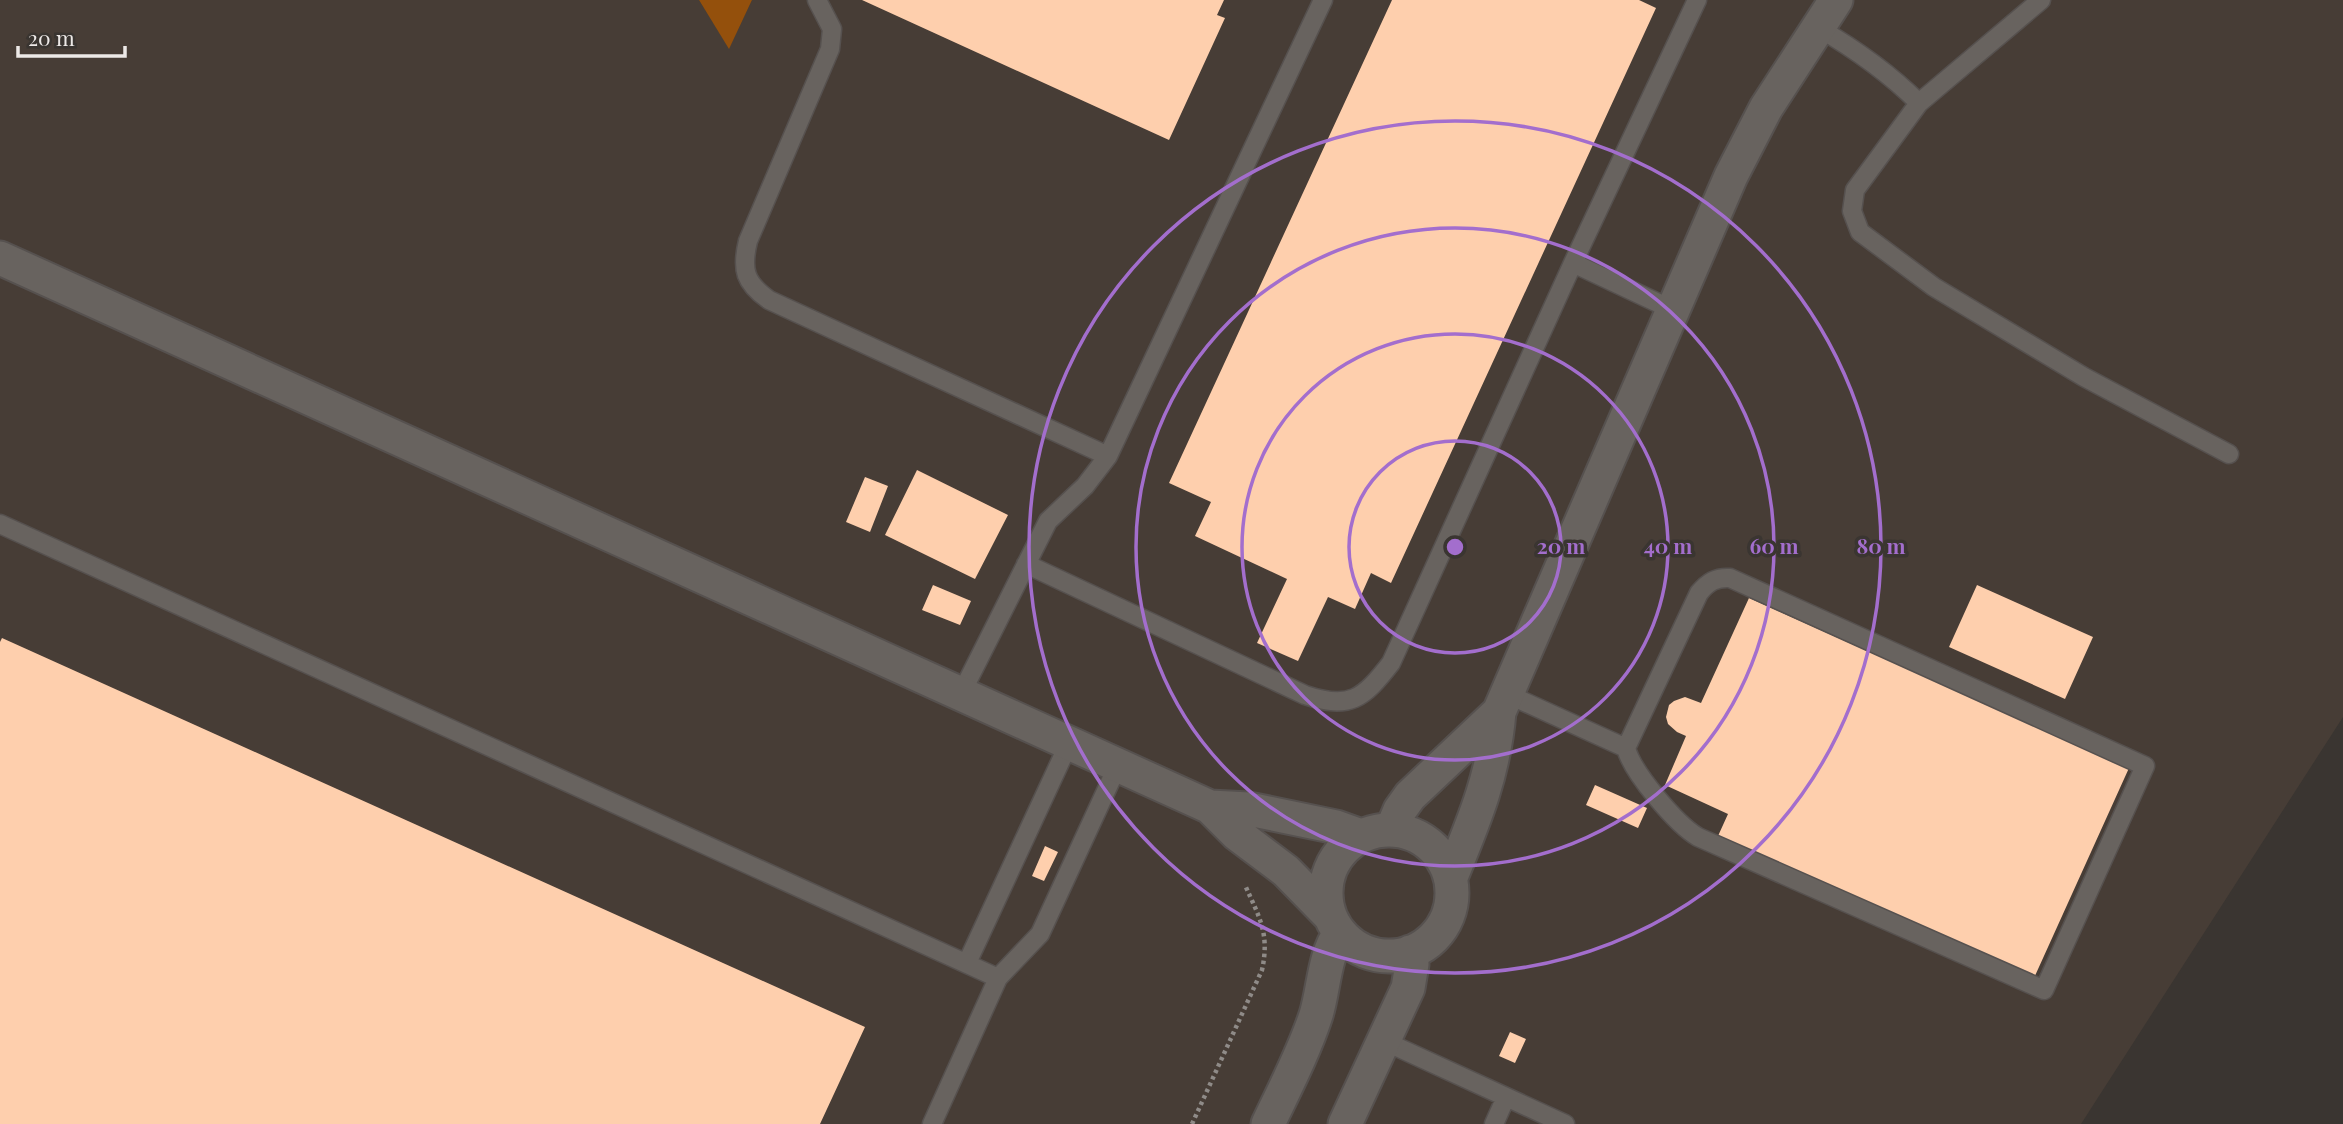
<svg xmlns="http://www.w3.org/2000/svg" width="2343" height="1124" font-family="'Playfair Display',serif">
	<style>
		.built { fill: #473d36 }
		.forest { fill: #94500c }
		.building { fill: #fecfad }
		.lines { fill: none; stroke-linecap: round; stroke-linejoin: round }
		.lane-casing { stroke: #56514f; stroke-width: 21 }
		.street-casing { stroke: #56514f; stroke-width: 37 }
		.path { stroke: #8f8b88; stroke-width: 4.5; stroke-dasharray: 3.5 3.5; stroke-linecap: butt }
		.lane { stroke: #68635f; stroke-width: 18 }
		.street { stroke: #68635f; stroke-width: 33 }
		.ring { fill: none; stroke: #a36ecd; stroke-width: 3.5 }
		.centre { fill: #a36ecd; stroke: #3a3531; stroke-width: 3.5 }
		.ring-label { font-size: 21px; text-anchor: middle; font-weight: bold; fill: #a36ecd; stroke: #3a3531; stroke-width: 7; stroke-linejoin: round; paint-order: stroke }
	</style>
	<rect width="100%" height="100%" fill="#3a3531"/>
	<path class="built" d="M0,0H699L729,48L752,0H2343V717L2081,1124H0Z"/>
	<path class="forest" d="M699,0H752L729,49Z"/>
	<path class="building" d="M862,0H1224L1217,15L1225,18L1169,140Z
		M1392,0H1639L1656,8L1391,583L1371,573L1355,609L1328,597L1298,661L1257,643L1287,579L1195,536L1211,502L1169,483Z
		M917,470L1008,515L975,579L885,535Z
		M865,477L888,486L870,532L846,522Z
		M933,585L971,601L960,625L922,610Z
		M1977,585L2093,637L2065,699L1949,647Z
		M1749,598L2129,768L2034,978L1718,836L1728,814L1665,785L1686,736L1677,732L1668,724L1666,717L1669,705L1674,701L1685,697L1701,703Z
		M2,638L865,1027L820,1124H0V642Z
		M1595,785L1647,808L1638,828L1586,805Z
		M1045,846L1058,852L1044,881L1032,876Z
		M1510,1032L1526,1039L1515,1063L1499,1056Z"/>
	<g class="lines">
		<g class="lane-casing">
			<path id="lane" d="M817,0L832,29L830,49L748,241C741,270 745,283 769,300L1108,456
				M1817,27C1855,49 1888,72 1919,103L1855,190L1852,211L1860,232L1934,287L2084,377L2229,454
				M1919,103L2041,0
				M1573,263L1673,310
				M0,524L998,978L932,1124
				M1026,564L1305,695C1350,710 1363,699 1391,663L1573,263L1697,0
				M961,694L1048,521L1085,486L1108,456L1323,0
				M1507,694L1626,748L1699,593C1708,582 1716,577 1730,578L2145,766L2044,990L1698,837C1676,824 1632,772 1626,748
				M967,963L1069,743
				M998,978L1040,934L1118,765
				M1384,1041L1565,1124
				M1494,1124L1506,1097"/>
		</g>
		<g class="street-casing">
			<path id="street" d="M0,258L1210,807L1249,809L1336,827L1361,836
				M1210,807L1237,834L1286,871L1330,916
				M1392,829L1400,810L1410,796L1499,712L1731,176L1766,108L1836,0
				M1326 893a63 63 0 1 1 126 0a63 63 0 1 1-126 0Z
				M1451,877C1474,821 1494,774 1499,712
				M1268,1124C1285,1088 1304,1052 1316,1015C1324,989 1324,955 1340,933
				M1345,1124L1408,988L1412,964L1410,952"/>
		</g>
		<path class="path" d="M1192,1124L1262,970C1270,933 1259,917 1245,885"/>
		<use href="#lane" class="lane"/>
		<use href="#street" class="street"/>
	</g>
	<g class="ring">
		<circle cx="1455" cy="547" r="106"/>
		<circle cx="1455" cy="547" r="213"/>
		<circle cx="1455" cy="547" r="319"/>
		<circle cx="1455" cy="547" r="426"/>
	</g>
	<circle cx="1455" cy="547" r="10" class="centre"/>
	<g class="ring-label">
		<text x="1561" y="554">20 m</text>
		<text x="1668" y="554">40 m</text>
		<text x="1774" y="554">60 m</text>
		<text x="1881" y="554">80 m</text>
	</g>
	<path d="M18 46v10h107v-10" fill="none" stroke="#ede9e7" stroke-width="3.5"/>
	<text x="28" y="46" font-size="21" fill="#ede9e7" stroke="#3a3531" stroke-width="5" paint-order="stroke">20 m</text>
</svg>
